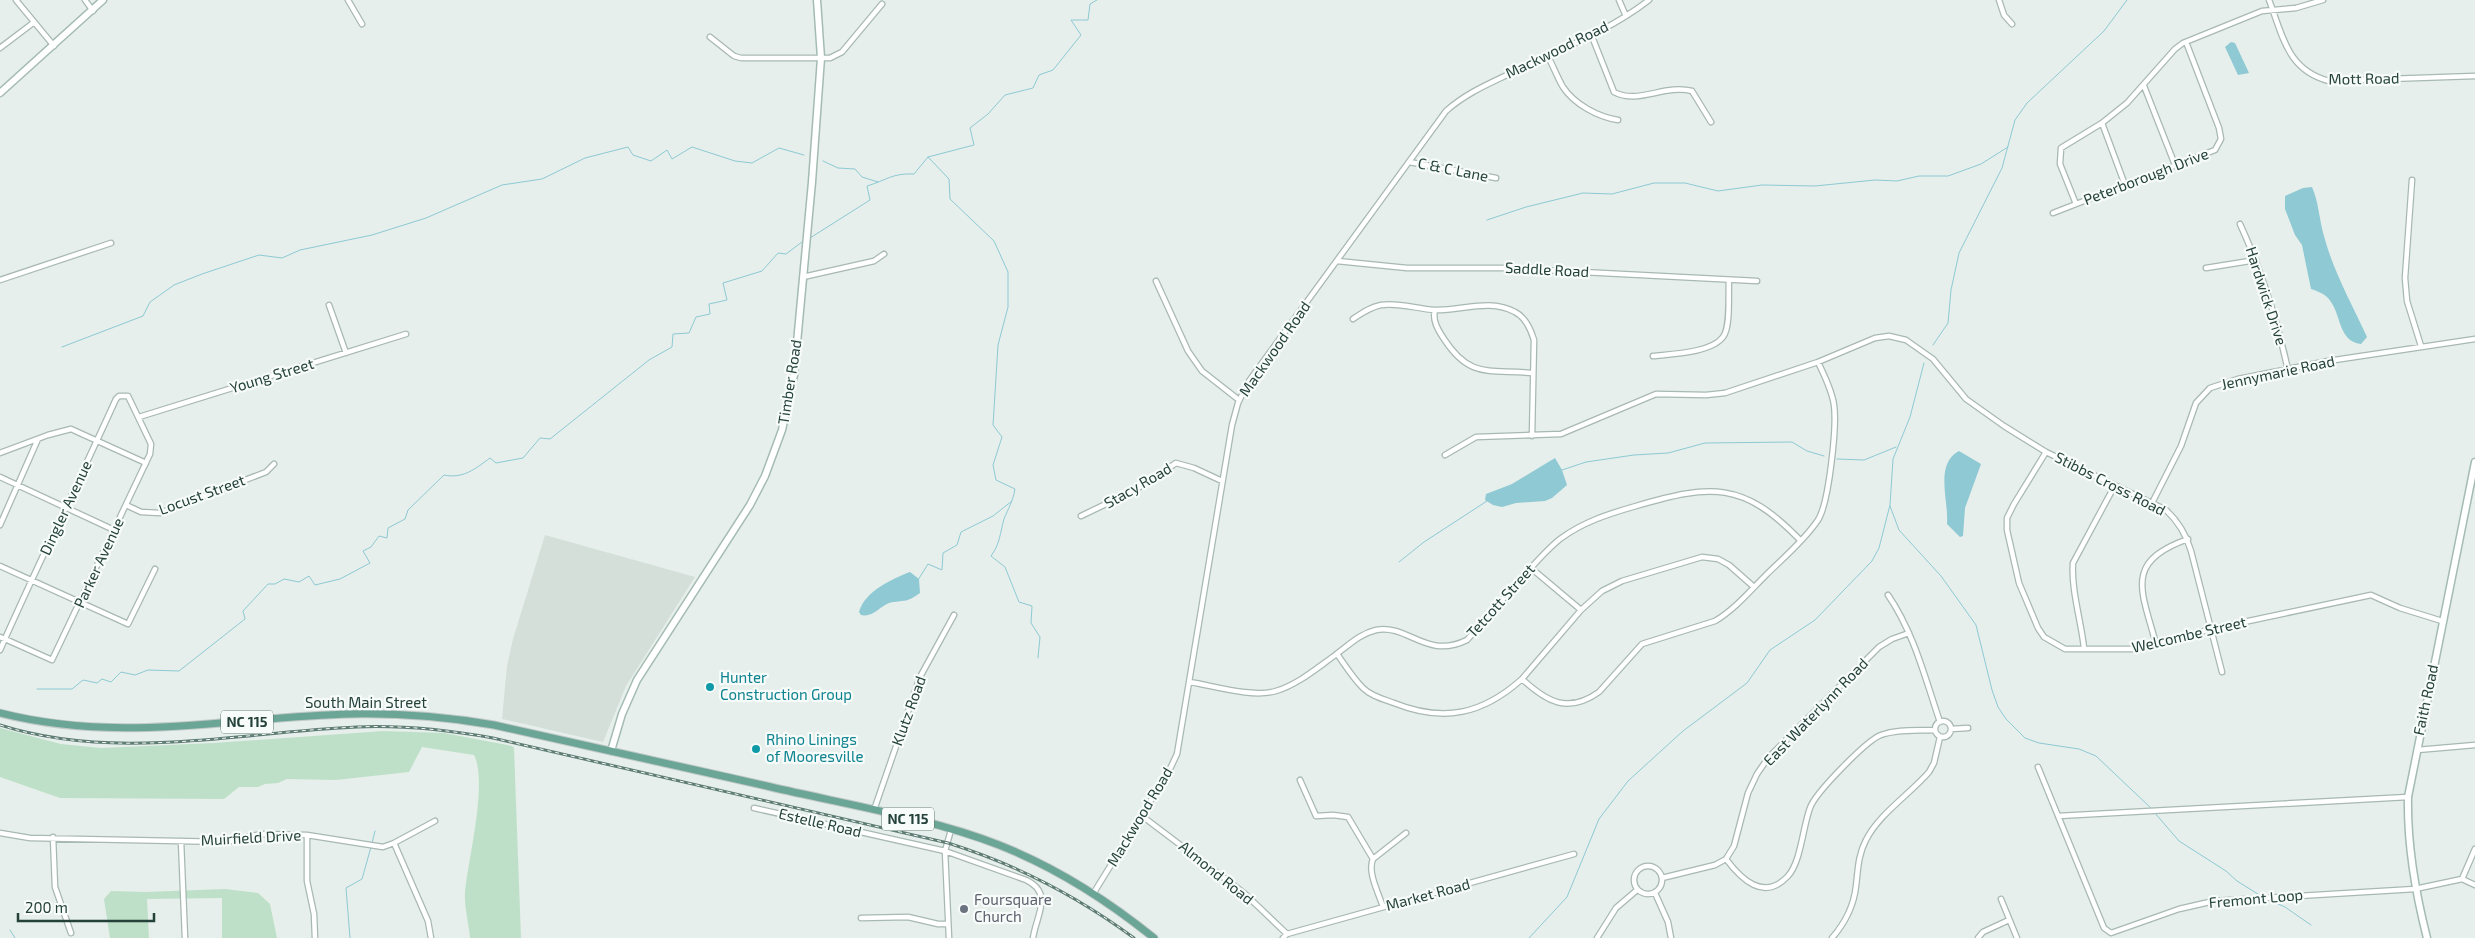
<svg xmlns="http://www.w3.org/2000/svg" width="2475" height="938" font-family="'Exo 2',sans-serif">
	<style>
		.built { fill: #d4dfda }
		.green { fill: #bfe0c8 }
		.water { fill: #8ec9d4 }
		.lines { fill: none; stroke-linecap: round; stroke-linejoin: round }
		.stream { stroke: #8ec9d4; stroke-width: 1 }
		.street-casing { stroke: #a8b8b2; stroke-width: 7 }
		.secondary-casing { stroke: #a4bbb3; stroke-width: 9 }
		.primary-casing { stroke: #c2cac8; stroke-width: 9 }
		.street { stroke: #fff; stroke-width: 4.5 }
		.secondary { stroke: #fff; stroke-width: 6 }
		.primary { stroke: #6aa596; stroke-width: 7 }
		.rail-casing { stroke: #5f7d75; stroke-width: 3 }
		.rail { stroke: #f7fbf9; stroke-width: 1; stroke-dasharray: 4; stroke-linecap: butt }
		.culture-dot { fill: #0f9aa8; stroke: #f7fbf9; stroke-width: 2 }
		.worship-dot { fill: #6b7280; stroke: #f7fbf9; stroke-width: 2 }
		.labels { text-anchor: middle; stroke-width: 4.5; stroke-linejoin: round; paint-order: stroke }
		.shield { fill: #f7fbf9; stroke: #637a73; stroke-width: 1 }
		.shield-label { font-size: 14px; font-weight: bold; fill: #24423a }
		.street-label { font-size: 15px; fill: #24423a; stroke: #f7fbf9 }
		.culture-label { font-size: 15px; fill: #0d838f; stroke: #f7fbf9; text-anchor: start }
		.worship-label { font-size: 15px; fill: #5b616d; stroke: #f7fbf9; text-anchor: start }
	</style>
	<rect width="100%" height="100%" fill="#e6efeb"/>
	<path class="built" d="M545,535L695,577L626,686L603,742L502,719L507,666L513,639Z"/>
	<path class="green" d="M0,728L61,744L101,748L214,743L383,731L444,733L512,746L514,748L521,938H470C469,924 464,907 465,892C468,860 488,782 474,755L422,747L409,772L336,780L287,779L278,783L265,784L258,787H239L224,799L60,798L0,777Z
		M225,889L258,893L270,904L277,938H222V898L147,899L149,938H110L104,899L111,891L146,892Z"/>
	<path class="water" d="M2231,42L2235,43L2249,73L2238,75L2225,47Z
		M2312,187C2319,203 2319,219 2324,236C2333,271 2352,304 2367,337L2361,344C2337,341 2342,313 2328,298C2323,293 2317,291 2311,289L2302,245L2295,235L2285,209V196L2303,188Z
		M1959,451L1981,464L1965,508L1963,536L1960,537L1947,524C1949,501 1934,464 1959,451Z
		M1555,458L1562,470L1567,485L1552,498L1545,501L1516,503L1502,507L1493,505L1485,500L1486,494L1512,484Z
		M910,572L919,579L920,593C907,602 907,600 894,602C881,603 875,618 861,615L859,612C865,591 892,579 910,572Z"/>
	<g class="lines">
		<path class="stream" d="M928,157L949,179L950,199L994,241L1008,272V307L998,345L993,425L1002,437L993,465L996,480L1015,489C1013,501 1008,509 1004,519C1000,533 1000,544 991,556L1005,567L1019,602L1032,606L1031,623L1040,637L1038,658
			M823,161L838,168L855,169L862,177L878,182
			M1487,220L1526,207L1583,193L1612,194L1654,183H1685L1718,191L1762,185L1815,186L1875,180L1897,181L1919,176H1948L1981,164L2008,147
			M810,238L870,200L867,186C887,180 892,173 914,174L928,157L974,145L970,128L988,114L1005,95L1033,88L1039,75L1053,70L1081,35L1071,20H1088L1090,4L1097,0
			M1933,345L1948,323L1951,290L1959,253L2002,168L2015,120L2027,103L2104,31L2127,0
			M62,347L143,316L150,302L174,285L202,274L259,255L282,258L300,250L372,235L426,218L502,185L542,179L585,158L628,147L633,155L651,161L667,150L672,159L692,147L735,161L752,163L779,148L804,155
			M1837,459L1864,460L1896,447
			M1562,470L1586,462L1634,455L1668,453L1705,443L1792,442L1807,451L1824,456
			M1890,506L1899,530L1941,576L1976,625L1992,690L1998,707L2006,719L2025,738L2039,743L2079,749L2096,756L2152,809
			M1399,562L1424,542L1487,501
			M918,580L928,564L942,570L943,553L957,545L961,532L993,516L1012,501
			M37,689H72L83,680L97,683L102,679L111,682L121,672L135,675L148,670L179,671L245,619L243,611L268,584H275L284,579L299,582L309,576L315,585L340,579L370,563L363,551L371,547L379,536L387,538L388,528L405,519L408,510L444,475C463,479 475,469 490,458L496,463L523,458L540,438L550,439L649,360L672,347L673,334L689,333L696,317L710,314L709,304L727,300L723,283L762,271L778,253L786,254L802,242
			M2154,812L2179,841L2226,871L2237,881L2261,896
			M372,843L375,831
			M2269,900L2285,907L2311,925
			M10,930L15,938
			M350,938L346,888L362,879L371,847
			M1529,938L1567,897L1599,819L1628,781L1683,731L1747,683L1770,650L1815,620L1872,561L1879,548L1890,505L1893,459L1910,417L1924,363"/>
		<g class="street-casing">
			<path id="street" d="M16,0L54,46
				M85,0L93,11
				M348,0L362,24
				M1619,0L1626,16
				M1999,0L2004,15L2012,24
				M2269,0C2283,36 2287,70 2329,81L2475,76
				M1591,34L1614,92C1638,105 1664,84 1692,91L1711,122
				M710,37L734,56L741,58H830L842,52L882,4
				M0,48L33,23
				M1547,55C1553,65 1557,77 1563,87C1574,104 1598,117 1618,120
				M2144,86L2175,165
				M2102,123L2125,185
				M1409,162L1496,178
				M2412,180L2405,278L2407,301L2421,346
				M2076,204L2060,164L2061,148L2102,123L2127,103L2175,49L2183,43L2262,11L2296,8L2323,0
				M2053,213L2215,150L2221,139L2219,128L2186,42
				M2240,224C2262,272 2277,319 2288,370
				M1337,261L1407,268H1504L1757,281
				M2206,268L2256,260
				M803,277L874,261L884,254
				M0,280L111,243
				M1156,281L1188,351L1202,371L1239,400
				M329,305L346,353
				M1435,310C1432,320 1438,330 1444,339C1470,379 1489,369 1532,373
				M1353,319C1362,313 1370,307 1381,305C1398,302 1417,309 1435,310C1461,311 1490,298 1515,312C1525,317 1531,330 1534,340L1532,436
				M1653,356C1671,354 1711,353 1723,337C1731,327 1728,293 1729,280
				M139,417L406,334
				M2046,452L2014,504L2007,518V530L2019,583L2038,628L2044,637L2065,649H2140L2211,629L2371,595L2400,608L2442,621
				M0,453L48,435L71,429L146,463
				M1445,455L1476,437L1561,434L1656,394L1706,395L1725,393L1818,362L1875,338L1889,336L1906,340L1933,359L1966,399L2004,426L2046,452L2166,510C2179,522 2186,534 2191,551L2222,672
				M0,477L114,530
				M2152,503L2181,446L2196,403L2210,388L2238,379L2328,361L2475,339
				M126,505L141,512L160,513L266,472L274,464
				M1081,516L1135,490L1176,463L1194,468L1222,481
				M0,525L38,439
				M0,566L128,624L155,569
				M1531,568L1581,610
				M1754,587L1729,565L1718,559L1702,557L1622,581L1602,591L1581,610L1522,679C1547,702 1568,714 1599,692L1642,644L1715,621C1735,609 1750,591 1766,575C1783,558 1804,541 1818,520C1829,503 1837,426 1834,405C1832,390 1824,375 1818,362
				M1888,595C1914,633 1925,678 1940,722
				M0,637L5,639L52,660L150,454L151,444L128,396H119L116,399C78,483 37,566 0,650
				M2156,644C2142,591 2123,562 2188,539
				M2084,648C2081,620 2071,590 2073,563L2115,485
				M1337,654C1345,665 1353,678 1363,688C1371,696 1383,699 1394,703C1444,723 1483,714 1522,679
				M1190,682C1215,686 1252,698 1276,691C1297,685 1317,668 1334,656C1348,646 1359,634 1376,630C1409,624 1426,660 1467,640C1485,620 1502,600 1520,580C1533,566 1545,551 1560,539C1583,522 1608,514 1636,506C1711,484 1743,481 1800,540
				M1935 729a8 8 0 1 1 16 0a8 8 0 1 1-16 0Z
				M1951,729L1968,728
				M2417,750L2475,745
				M2038,767L2104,928L2111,933L2179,909L2214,901L2415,889L2462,879L2475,885
				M1300,780L1316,816L1333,815L1348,817L1373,859C1367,872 1379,894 1383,907
				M754,808L945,851L1026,880C1054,893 1036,916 1033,938
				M874,810L920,677L954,615
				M1142,816L1244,893L1287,934
				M2058,816L2408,797
				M0,833L30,838L226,842L261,834L307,835L383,847L394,843L435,821
				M307,835V881L314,914L315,938
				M53,837L55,887L71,933
				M181,841L185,938
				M394,843L428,921L431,938
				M1373,859L1406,833
				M1726,859C1741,879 1764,902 1788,876C1801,862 1803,826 1810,808C1815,793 1867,740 1881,735C1898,729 1917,731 1934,730
				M1634 880a14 14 0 1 1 28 0a14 14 0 1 1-28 0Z
				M1662,878L1715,865L1726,859L1734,846L1748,793L1757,774L1768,758L1879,647L1892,639L1909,633
				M2462,879L2475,849
				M1655,893L1668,922L1671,938
				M1093,894L1169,771L1177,754L1232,425L1238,403L1249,381L1446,111C1465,94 1486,85 1509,74C1556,51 1608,32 1649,0
				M2001,899L2017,938
				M861,918L908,917L938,924H948
				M949,938L945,851L951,830
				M1283,938L1287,934L1574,854
				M1597,938L1616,908L1637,890
				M1832,938C1845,923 1854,905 1856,886C1858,870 1858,855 1866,840C1879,814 1910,794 1929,772L1934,763L1940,737
				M1978,938L1983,932L2009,920"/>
		</g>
		<g class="secondary-casing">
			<path id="secondary" d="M0,93L103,0
				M611,751L622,714L637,680L750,505L765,476L782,430L794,375L812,182L821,58L817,0
				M2427,938C2415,891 2407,846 2408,797L2475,462"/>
		</g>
		<g class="primary-casing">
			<path id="primary" d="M0,713C122,744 230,717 351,714C399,713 447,717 494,725C587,746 679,766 771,787C844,804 930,818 999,845C1055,867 1107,900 1154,938"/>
		</g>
		<use href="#street" class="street"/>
		<use href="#secondary" class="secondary"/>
		<use href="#primary" class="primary"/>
		<g class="rail-casing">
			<path id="rail" d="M0,725C116,762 239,732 357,727C403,725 448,730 493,738L948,843C1015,864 1077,896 1134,938"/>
		</g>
		<use href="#rail" class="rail"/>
	</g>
	<g class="culture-dot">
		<circle cx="710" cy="687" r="5"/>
		<circle cx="756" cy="749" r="5"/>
	</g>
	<circle class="worship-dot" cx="964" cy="909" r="5"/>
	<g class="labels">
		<g class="shield">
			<rect x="221" y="710.5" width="52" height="23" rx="4"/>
			<rect x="882" y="807.5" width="52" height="23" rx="4"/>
		</g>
		<g class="shield-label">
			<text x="247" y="727">NC 115</text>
			<text x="908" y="824">NC 115</text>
		</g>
		<g class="street-label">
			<text transform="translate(1557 50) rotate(-26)" y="5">Mackwood Road</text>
			<text transform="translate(2364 79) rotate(-1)" y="5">Mott Road</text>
			<text transform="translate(1453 170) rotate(11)" y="5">C &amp; C Lane</text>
			<text transform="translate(2146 177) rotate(-21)" y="5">Peterborough Drive</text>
			<text transform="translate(1547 270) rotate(3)" y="5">Saddle Road</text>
			<text transform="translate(2266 296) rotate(72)" y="5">Hardwick Drive</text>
			<text transform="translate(1275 349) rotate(-55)" y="5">Mackwood Road</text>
			<text transform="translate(2278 373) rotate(-12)" y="5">Jennymarie Road</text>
			<text transform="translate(272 376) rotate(-17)" y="5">Young Street</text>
			<text transform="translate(790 382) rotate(-81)" y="5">Timber Road</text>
			<text transform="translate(2110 484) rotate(27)" y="5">Stibbs Cross Road</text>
			<text transform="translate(1138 486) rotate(-30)" y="5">Stacy Road</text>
			<text transform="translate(202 495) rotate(-20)" y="5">Locust Street</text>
			<text transform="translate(66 508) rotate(-65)" y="5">Dingler Avenue</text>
			<text transform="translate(99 563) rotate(-65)" y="5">Parker Avenue</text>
			<text transform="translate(1501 601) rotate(-48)" y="5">Tetcott Street</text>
			<text transform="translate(2189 635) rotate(-13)" y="5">Welcombe Street</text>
			<text transform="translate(2426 700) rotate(-78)" y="5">Faith Road</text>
			<text x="366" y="708">South Main Street</text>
			<text transform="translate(909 711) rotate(-70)" y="5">Klutz Road</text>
			<text transform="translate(1816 712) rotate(-46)" y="5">East Waterlynn Road</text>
			<text transform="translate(1140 817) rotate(-59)" y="5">Mackwood Road</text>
			<text transform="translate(820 823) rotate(13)" y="5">Estelle Road</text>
			<text transform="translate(251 838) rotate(-3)" y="5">Muirfield Drive</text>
			<text transform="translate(1216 873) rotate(39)" y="5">Almond Road</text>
			<text transform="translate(1428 895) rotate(-15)" y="5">Market Road</text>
			<text transform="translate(2256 899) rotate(-5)" y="5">Fremont Loop</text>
		</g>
		<g class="culture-label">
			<text x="720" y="683">Hunter<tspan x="720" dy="17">Construction Group</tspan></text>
			<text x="766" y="745">Rhino Linings<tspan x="766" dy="17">of Mooresville</tspan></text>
		</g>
		<g class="worship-label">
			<text x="974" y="905">Foursquare<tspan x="974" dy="17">Church</tspan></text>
		</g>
	</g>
	<path d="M18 913v8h136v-8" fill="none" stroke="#24423a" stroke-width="2.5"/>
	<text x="25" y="913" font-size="15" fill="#24423a" stroke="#f7fbf9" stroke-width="4" paint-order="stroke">200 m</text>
</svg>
